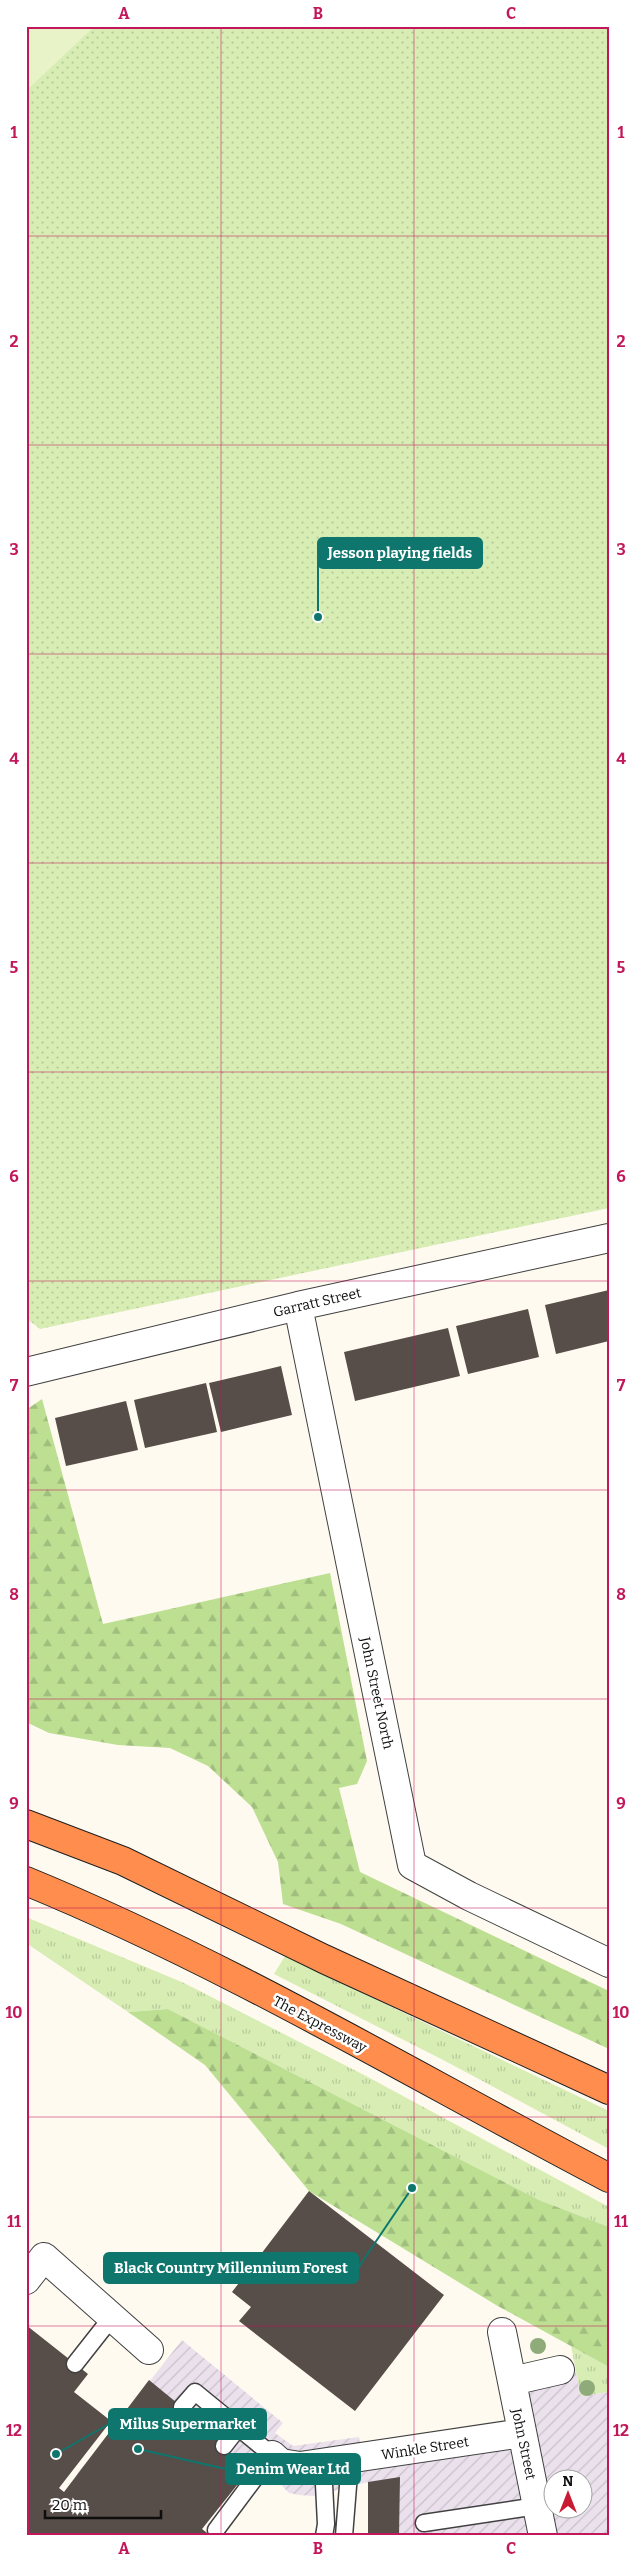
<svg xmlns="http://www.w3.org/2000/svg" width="635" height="2562" font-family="Bitter,serif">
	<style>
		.industrial { fill: url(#industrial-furrows); fill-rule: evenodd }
		.grass { fill: url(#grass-tufts) }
		.forest { fill: url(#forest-firs) }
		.park { fill: url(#park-dots) }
		.pitch { fill: #e8f3c7 }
		.building { fill: #574d49 }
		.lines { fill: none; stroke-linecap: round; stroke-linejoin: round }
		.lane-casing { stroke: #414141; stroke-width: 19 }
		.street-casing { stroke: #414141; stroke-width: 30 }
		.highway-casing { stroke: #1f1f1f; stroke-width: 30 }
		.lane { stroke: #fff; stroke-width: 16 }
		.street { stroke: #fff; stroke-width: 28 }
		.highway { stroke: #ff8d4d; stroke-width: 28 }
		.tree { fill: #8eab79 }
		.grid { fill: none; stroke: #c2185b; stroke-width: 1; stroke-opacity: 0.55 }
		.labels { text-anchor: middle; stroke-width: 5; stroke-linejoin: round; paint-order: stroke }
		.street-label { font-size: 14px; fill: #0e0e0e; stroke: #fff }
		.leader { fill: none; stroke: #0f766e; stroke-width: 2 }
		.callout-dot { fill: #0f766e; stroke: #fff; stroke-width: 2 }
		.callout { fill: #0f766e; stroke: #0f766e; stroke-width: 2 }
		.callout-label { font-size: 15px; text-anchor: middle; font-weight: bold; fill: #fff }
		.neatline { fill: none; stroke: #c2185b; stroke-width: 2 }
		.grid-label { font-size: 16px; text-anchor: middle; font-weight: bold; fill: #c2185b }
	</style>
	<defs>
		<pattern id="industrial-furrows" width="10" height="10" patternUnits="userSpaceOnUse" patternTransform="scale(1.25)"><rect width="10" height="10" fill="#ebe1ed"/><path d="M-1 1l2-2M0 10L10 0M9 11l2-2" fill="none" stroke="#c8c0ca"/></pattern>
		<pattern id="grass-tufts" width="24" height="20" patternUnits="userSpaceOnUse" patternTransform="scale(1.25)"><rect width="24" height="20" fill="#d7edb4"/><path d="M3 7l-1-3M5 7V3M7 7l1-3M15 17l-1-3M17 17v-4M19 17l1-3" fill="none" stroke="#b7ca9a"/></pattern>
		<pattern id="forest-firs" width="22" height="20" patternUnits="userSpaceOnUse" patternTransform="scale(1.25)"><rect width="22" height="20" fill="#bcdf92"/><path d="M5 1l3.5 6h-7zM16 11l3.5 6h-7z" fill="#a0be7d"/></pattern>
		<pattern id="park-dots" width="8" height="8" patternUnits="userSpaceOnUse" patternTransform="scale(1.25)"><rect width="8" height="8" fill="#d7edb4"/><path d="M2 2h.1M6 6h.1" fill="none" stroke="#b7ca9a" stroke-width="1.8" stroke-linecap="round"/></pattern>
	</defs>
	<rect width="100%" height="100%" fill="#fffaef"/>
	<path class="industrial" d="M182,2340L283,2423L275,2433L293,2446L359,2437L362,2458L522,2433L512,2381L575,2367L581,2396L609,2392V2536H368V2482L314,2496L299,2495L289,2493L256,2460L197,2536L97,2489L77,2474ZM552,2480H582V2510H552Z"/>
	<path class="grass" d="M26,1917L184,1983L366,2076L609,2207V2227L539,2200L168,2009L128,2012L26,1943Z
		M285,1956L609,2111V2149L447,2062L274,1974Z
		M571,2346L609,2367V2392L581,2396Z"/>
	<path class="forest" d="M42,1399L103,1624L330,1573L367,1761L357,1784L339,1788L360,1872L609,1991V2049L341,1924L283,1904L278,1862L252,1807L208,1766L170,1748L118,1745L49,1733L26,1722V1410Z
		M168,2009L539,2200L609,2227V2367L496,2305L309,2191L205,2065L128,2012Z"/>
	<path class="park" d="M26,26H609V1208L40,1329L26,1318Z"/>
	<path class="pitch" d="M26,26H95L26,91Z"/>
	<path class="building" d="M609,1290V1341L556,1354L545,1305Z
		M528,1309L539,1357L468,1374L456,1326Z
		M448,1328L460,1376L355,1401L344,1352Z
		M281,1366L292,1415L221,1432L209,1383Z
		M206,1383L217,1432L145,1448L134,1400Z
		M126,1401L138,1450L66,1466L55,1418Z
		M309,2191L444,2295L355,2411L239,2321L251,2307L232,2292Z
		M26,2325L88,2374L74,2392L111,2421L59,2488L64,2492L149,2380L182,2407L249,2470L202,2529L211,2536H26Z
		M400,2477L399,2536H368V2482Z"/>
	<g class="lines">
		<g class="lane-casing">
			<path id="lane" d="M75,2364L112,2317
				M182,2407L195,2392L272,2455L216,2530
				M224,2446L238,2428
				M323,2464L326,2524L324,2536
				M424,2523L537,2506
				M344,2536L350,2461"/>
		</g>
		<g class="street-casing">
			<path id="street" d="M298,1306L412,1865L469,1896L609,1963
				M26,1372L298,1306L609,1238
				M26,2280L44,2257L149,2350
				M502,2332L543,2536
				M512,2381L560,2370
				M272,2455L281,2463L300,2466L522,2433"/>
		</g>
		<g class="highway-casing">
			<path id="highway" d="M26,1824L123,1861L324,1959L609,2090
				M26,1881C228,1964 416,2077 609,2178"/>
		</g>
		<use href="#lane" class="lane"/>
		<use href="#street" class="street"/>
		<use href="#highway" class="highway"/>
	</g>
	<g class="tree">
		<circle cx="538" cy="2346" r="8"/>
		<circle cx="587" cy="2388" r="8"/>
	</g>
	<path class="grid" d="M221,26V2536M414,26V2536M26,236H609M26,445H609M26,654H609M26,863H609M26,1072H609M26,1281H609M26,1490H609M26,1699H609M26,1908H609M26,2117H609M26,2326H609"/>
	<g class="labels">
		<g class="street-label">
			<text transform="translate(317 1302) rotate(-13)" y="5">Garratt Street</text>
			<text transform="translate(377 1693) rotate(78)" y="5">John Street North</text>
			<text transform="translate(320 2024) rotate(28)" y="5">The Expressway</text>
			<text transform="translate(524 2444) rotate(78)" y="5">John Street</text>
			<text transform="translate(425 2448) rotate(-9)" y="5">Winkle Street</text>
		</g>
	</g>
	<path class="leader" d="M318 617L318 553M412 2188L358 2268M56 2454L109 2424M138 2449L226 2469"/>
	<g class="callout-dot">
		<circle cx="318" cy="617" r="5"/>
		<circle cx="412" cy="2188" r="5"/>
		<circle cx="56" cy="2454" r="5"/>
		<circle cx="138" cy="2449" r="5"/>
	</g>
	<g class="callout">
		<rect x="318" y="538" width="164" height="30" rx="5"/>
		<rect x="104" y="2253" width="254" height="30" rx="5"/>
		<rect x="109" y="2409" width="157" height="30" rx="5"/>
		<rect x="226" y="2454" width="134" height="30" rx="5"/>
	</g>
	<g class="callout-label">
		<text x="400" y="558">Jesson playing fields</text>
		<text x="231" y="2273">Black Country Millennium Forest</text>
		<text x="188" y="2429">Milus Supermarket</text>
		<text x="293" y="2474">Denim Wear Ltd</text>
	</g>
	<rect width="635" height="2562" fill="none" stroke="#ffffff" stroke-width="55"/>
	<g transform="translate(568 2494)"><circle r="24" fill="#ffffff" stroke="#9f9f9f"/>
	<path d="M0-4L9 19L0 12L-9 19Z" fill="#ca1a33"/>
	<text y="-8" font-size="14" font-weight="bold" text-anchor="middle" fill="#0e0e0e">N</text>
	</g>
	<path d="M45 2510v8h116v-8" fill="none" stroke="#0e0e0e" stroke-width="2.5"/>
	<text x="52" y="2510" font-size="15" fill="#0e0e0e" stroke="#ffffff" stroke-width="4" paint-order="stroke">20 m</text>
	<rect x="28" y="28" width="580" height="2506" class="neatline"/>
	<g class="grid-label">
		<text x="124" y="19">A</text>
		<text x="318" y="19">B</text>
		<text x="511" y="19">C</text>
		<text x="14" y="138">1</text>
		<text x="621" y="138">1</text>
		<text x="14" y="347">2</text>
		<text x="621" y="347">2</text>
		<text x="14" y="555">3</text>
		<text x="621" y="555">3</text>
		<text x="14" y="764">4</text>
		<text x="621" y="764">4</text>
		<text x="14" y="973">5</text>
		<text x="621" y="973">5</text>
		<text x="14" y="1182">6</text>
		<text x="621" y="1182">6</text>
		<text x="14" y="1391">7</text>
		<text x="621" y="1391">7</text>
		<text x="14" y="1600">8</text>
		<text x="621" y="1600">8</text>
		<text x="14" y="1809">9</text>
		<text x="621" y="1809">9</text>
		<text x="14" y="2018">10</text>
		<text x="621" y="2018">10</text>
		<text x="14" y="2227">11</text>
		<text x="621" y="2227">11</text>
		<text x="14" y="2436">12</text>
		<text x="621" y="2436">12</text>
		<text x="124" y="2554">A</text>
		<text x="318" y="2554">B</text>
		<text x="511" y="2554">C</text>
	</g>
</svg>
